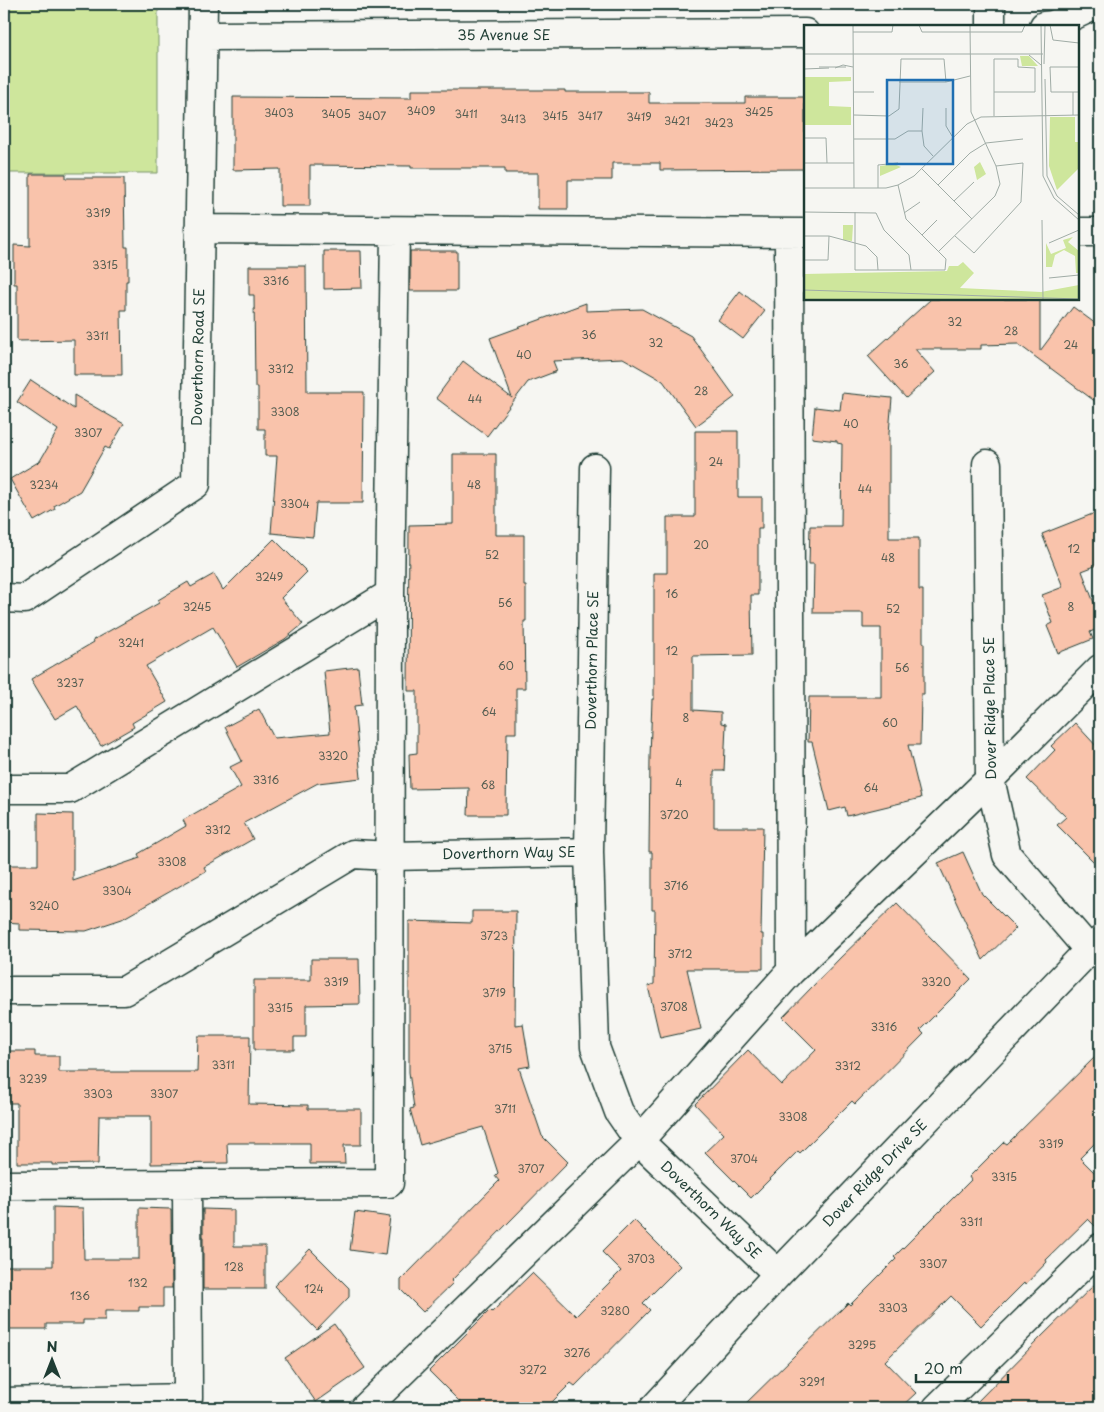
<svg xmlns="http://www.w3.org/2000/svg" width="1104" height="1412" font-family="'Playpen Sans',sans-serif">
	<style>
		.green { fill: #cee69c; stroke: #769268 }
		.building { fill: #f9c3ab; stroke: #1f3d34 }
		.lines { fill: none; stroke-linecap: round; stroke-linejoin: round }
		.minor-casing { stroke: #1f3d34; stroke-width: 31 }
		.minor { stroke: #f6f6f2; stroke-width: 28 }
		.labels { text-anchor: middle; stroke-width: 4; stroke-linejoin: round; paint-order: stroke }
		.number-label { font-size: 11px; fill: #565e52 }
		.street-label { font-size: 14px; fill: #1f3d34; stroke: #f6f6f2 }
		.inset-road { fill: none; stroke: #a0aca6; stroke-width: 1 }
		.view { fill: #1f6fb2; fill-opacity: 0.15; stroke: #1f6fb2; stroke-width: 2.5 }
		.inset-edge { fill: none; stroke: #1f3d34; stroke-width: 2.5 }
	</style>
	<rect width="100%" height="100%" fill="#f6f6f2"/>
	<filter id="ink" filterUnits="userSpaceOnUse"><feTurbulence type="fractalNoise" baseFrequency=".02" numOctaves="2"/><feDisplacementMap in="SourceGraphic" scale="10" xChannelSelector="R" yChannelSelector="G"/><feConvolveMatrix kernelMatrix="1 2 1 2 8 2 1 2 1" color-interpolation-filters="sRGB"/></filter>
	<g filter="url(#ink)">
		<path class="green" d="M9,4H158V173H7Z"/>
		<path class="building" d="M411,90H565V92H649V103H745V97H805V169L660,170V163H612V180H568V209H538V173H505V168H411V166L310,165V206H280V169L233,170V97L411,98Z
			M30,174H66V178H124L125,247H128V281H126V310H121L122,375H74V340L17,341V284H14V245L30,246Z
			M324,251H361L362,288L324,289Z
			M410,251H457V291H410Z
			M249,266H306L307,392H364L363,503H316L313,537L271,533L277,456H265V429H258V387H255L254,295H249Z
			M740,291L765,311L743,339L718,320Z
			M931,299H1040V351L1073,307L1100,327V405L1018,344L981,345V349H915L935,372L906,398L868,356Z
			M586,303V311L642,309L691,336L735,397L696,426L663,381L623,358L553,361L557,371L528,382L487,436L436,398L463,361L512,398L490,338Z
			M31,380L74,409V395L124,424L109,449L105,447L80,491L54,506L55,509L34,521L10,479L40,461L58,430L17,402Z
			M842,393L892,398L889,433V538H919V590H923V643H924V694H921L920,745H908L921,798L847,816L845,807L829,811L812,742H808L809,697H881V628H863V613H813L814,564H809L810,526H841L842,444L837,443V441L812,438L815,407L840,410Z
			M695,431H738V497H762V528H758V595H751L752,655L693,656V710L721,712V723L726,724L724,771H714V827H763L761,934H763V969H687L701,1029L660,1038L648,986L654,984L655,910H652V852H649L650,757L652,699H654V573H667V517H695Z
			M453,454H496V535H524V586H526V621H524L525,688H516V733H507L506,815H468L469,788L410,789L409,754L417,753V691H408L409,525L453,524Z
			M1100,511V564L1082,571L1100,619V628L1090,632L1093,639L1058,653L1047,626L1053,623L1042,595L1063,587L1042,534Z
			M274,539L307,572L281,598L303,624L285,639L237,667L213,627L146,666L167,702L132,723L134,727L101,746L77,706L55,719L31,679L94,642L93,640L159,603L158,600L188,582L191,587L214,574L223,590Z
			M358,667L362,705L354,706L361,778L318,783L244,823L253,839L204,867L206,871L122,919L86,931L19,930V923L4,922V865H38V813L73,814V881L140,858L138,854L186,826L183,820L241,787L230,767L242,761L225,727L259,709L274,738L330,733L324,671Z
			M1075,723L1100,750V868L1057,825L1066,817L1027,779L1055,750L1051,746Z
			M963,852L982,894L1016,928L983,960L938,863Z
			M897,903L971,979L920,1030L924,1034L855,1104L852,1101L800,1153L798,1151L751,1198L705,1152L724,1134L695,1104L748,1050L782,1085L816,1050L783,1017L840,958Z
			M472,911H516L515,1025L523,1024L530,1066L519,1068L542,1136L568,1162L451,1281L453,1283L423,1312L401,1290V1280L499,1181L495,1176L498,1173L483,1127L420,1145L410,1109L414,1108L409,1072V921L472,923Z
			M311,959H359L360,1004L306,1005V1037H294V1050H254V980H311Z
			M198,1036H250L249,1104L308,1105V1109H361V1145H344L345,1164H310V1143H227L228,1163L151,1164V1116H99L98,1164L52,1165V1163H17V1103H8L7,1051H35V1056H59V1072H197Z
			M1100,1052V1138L1080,1158L1100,1178V1231L1088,1219L1046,1260L1047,1262L1025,1285L1024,1283L981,1326L951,1296L885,1361L916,1393L900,1408H741L848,1303L850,1305L896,1259L894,1257L971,1180L969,1177L1004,1142L1007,1144Z
			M53,1207L83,1208L84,1259H139V1208L171,1209L172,1288H163V1307H139V1311H105V1320H83V1324H46V1329H4V1266H53Z
			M203,1209L234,1210V1246H265V1289H203Z
			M355,1212L390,1217L385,1255L350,1250Z
			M634,1220L680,1266L643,1303L650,1310L575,1386L571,1383L546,1408H466L429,1371L490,1310L492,1312L532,1273L576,1316L621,1271L602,1252Z
			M310,1249L349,1288V1297L317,1330L274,1286Z
			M1100,1279V1408H971L1041,1337Z
			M334,1324L365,1368L316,1402L285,1358Z"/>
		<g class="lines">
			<g class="minor-casing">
				<path id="minor" d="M991,4V26
					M1044,26L1053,25L1098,4
					M203,36L805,33
					M199,229L805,233
					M1078,232H1100
					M789,233L791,971
					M987,464L990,779L1007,855L1089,950
					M4,598L24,599L196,484L203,4
					M4,789H70L390,594
					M589,852L595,468
					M4,991H124L353,854L390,856L589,852L595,1047L619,1112L639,1141L778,1274
					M4,1185L389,1183L390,594L395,231
					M4,1402L188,1398L187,1185
					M365,1408L639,1141L791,971L990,779L1100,669
					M654,1408L778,1274L1089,950L1100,941
					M937,1408L1100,1248"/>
			</g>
			<use href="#minor" class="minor"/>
		</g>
	</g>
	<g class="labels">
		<g class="number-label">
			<text x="421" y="115">3409</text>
			<text x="759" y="116">3425</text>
			<text x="279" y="117">3403</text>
			<text x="336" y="118">3405</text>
			<text x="466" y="118">3411</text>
			<text x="372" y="120">3407</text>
			<text x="555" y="120">3415</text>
			<text x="590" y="120">3417</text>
			<text x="639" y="121">3419</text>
			<text x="513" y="123">3413</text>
			<text x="677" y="125">3421</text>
			<text x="719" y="127">3423</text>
			<text x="98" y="217">3319</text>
			<text x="105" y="269">3315</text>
			<text x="276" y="285">3316</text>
			<text x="955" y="326">32</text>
			<text x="1011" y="335">28</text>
			<text x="589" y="339">36</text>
			<text x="97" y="340">3311</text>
			<text x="656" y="347">32</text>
			<text x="1071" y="349">24</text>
			<text x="524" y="359">40</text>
			<text x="901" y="368">36</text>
			<text x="281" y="373">3312</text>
			<text x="701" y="395">28</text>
			<text x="475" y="403">44</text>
			<text x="285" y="416">3308</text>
			<text x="851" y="428">40</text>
			<text x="88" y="437">3307</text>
			<text x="716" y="466">24</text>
			<text x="44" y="489">3234</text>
			<text x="474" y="489">48</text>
			<text x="865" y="493">44</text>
			<text x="295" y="508">3304</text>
			<text x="701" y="549">20</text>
			<text x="1074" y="553">12</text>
			<text x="492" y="559">52</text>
			<text x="888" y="562">48</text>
			<text x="269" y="581">3249</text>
			<text x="672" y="598">16</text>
			<text x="505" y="607">56</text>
			<text x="197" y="611">3245</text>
			<text x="1071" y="611">8</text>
			<text x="893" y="613">52</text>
			<text x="131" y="647">3241</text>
			<text x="672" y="655">12</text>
			<text x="506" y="670">60</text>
			<text x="902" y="672">56</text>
			<text x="70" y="687">3237</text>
			<text x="489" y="716">64</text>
			<text x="686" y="722">8</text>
			<text x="890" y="727">60</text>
			<text x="333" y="760">3320</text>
			<text x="266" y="784">3316</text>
			<text x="679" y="787">4</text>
			<text x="488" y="789">68</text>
			<text x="871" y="792">64</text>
			<text x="674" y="819">3720</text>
			<text x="218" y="834">3312</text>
			<text x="172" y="866">3308</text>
			<text x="676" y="890">3716</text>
			<text x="117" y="895">3304</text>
			<text x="44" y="910">3240</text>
			<text x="494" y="940">3723</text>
			<text x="680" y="958">3712</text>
			<text x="336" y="986">3319</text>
			<text x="936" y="986">3320</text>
			<text x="494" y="997">3719</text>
			<text x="674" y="1011">3708</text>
			<text x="280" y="1012">3315</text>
			<text x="884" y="1031">3316</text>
			<text x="500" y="1053">3715</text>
			<text x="223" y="1069">3311</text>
			<text x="848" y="1070">3312</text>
			<text x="33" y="1083">3239</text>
			<text x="98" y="1098">3303</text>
			<text x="164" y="1098">3307</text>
			<text x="505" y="1113">3711</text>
			<text x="793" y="1121">3308</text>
			<text x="1051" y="1148">3319</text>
			<text x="744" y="1163">3704</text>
			<text x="531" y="1173">3707</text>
			<text x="1004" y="1181">3315</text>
			<text x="971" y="1226">3311</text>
			<text x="641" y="1263">3703</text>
			<text x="933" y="1268">3307</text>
			<text x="234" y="1271">128</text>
			<text x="138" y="1287">132</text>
			<text x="314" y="1293">124</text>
			<text x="80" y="1300">136</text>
			<text x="893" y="1312">3303</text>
			<text x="615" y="1315">3280</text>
			<text x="862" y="1349">3295</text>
			<text x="577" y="1357">3276</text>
			<text x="533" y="1374">3272</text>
			<text x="812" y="1386">3291</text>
		</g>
		<g class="street-label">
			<text x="504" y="40">35 Avenue SE</text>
			<text transform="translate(198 357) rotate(-89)" y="5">Doverthorn Road SE</text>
			<text transform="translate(592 660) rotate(-89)" y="5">Doverthorn Place SE</text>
			<text transform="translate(990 708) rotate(-91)" y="5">Dover Ridge Place SE</text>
			<text transform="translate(509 853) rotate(-1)" y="5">Doverthorn Way SE</text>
			<text transform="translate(875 1173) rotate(-46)" y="5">Dover Ridge Drive SE</text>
			<text transform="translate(711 1210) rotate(44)" y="5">Doverthorn Way SE</text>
		</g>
	</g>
	<g transform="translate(804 25)">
		<rect width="275" height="275" fill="#f6f6f2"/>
		<path d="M216,31H225L234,41H218ZM0,52H47V56L25,57V81L47,82V100H0ZM246,92H271V117H275V143L253,165L245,141ZM176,137L182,149L173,155L170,142ZM90,139L97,142L76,151V141ZM39,200H49L48,216L39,215ZM269,212L264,217L275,226V248H272L271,231L260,225L251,230L248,242H242V218L247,229L262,223L259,215ZM159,237L170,248L156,263L237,267L275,260V275H0V249L143,246L145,241H154Z" fill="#cee69c"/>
		<path class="inset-road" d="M49,0L50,163M115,0L118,7H218L221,0M237,0L239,151L250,173L275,195M246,0L249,15L275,18M49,7H88L89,0M0,29H239M225,30L237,40M240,39L241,0M15,42H42M275,42H246L247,67H275M31,43L39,40L49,42M0,44L25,43M241,54L243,151L253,171L275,190M95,57H142L166,51M50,67H70M269,67V90M142,83V101L148,111M50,90L85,91L95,84L97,34H140L142,57M190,91V34H214V42L231,43V67H190M118,106L119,83M0,113H22L23,138M50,114H91L104,106H118L120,121L129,131M0,138H50M118,144L168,194M134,160L166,128L182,118L219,114M0,163H82L94,160L110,151L163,99L177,92L275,90M74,163V140L94,138M150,176L170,157M0,187L72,188L80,205L105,230L107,245M51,187V245H141L142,234L102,194L94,160M100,188L116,177M238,195L239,275M118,210L133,195M0,211H25L62,221L73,232L74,245M151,211L170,228L217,177L219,138L192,141M245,218L275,205M134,227L191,171L196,159L192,141L167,87L166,0M0,235H24L25,211M245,253L275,250M0,265L275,274"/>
		<path class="view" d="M83,55H149V139H83Z"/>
		<rect width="275" height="275" class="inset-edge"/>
	</g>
	<rect width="1104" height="1412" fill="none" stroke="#f6f6f2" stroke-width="20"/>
	<rect x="10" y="10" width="1084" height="1392" fill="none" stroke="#1f3d34" stroke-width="2" filter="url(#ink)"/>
	<g transform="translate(52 1360)" stroke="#f6f6f2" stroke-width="4" paint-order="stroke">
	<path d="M0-4L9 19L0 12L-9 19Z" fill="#1f3d34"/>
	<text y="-8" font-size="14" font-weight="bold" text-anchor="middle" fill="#1f3d34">N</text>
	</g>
	<path d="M916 1374v8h92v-8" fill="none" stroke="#1f3d34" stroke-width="2.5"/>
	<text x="924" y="1374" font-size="15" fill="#1f3d34" stroke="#f6f6f2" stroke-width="4" paint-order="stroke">20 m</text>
</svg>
